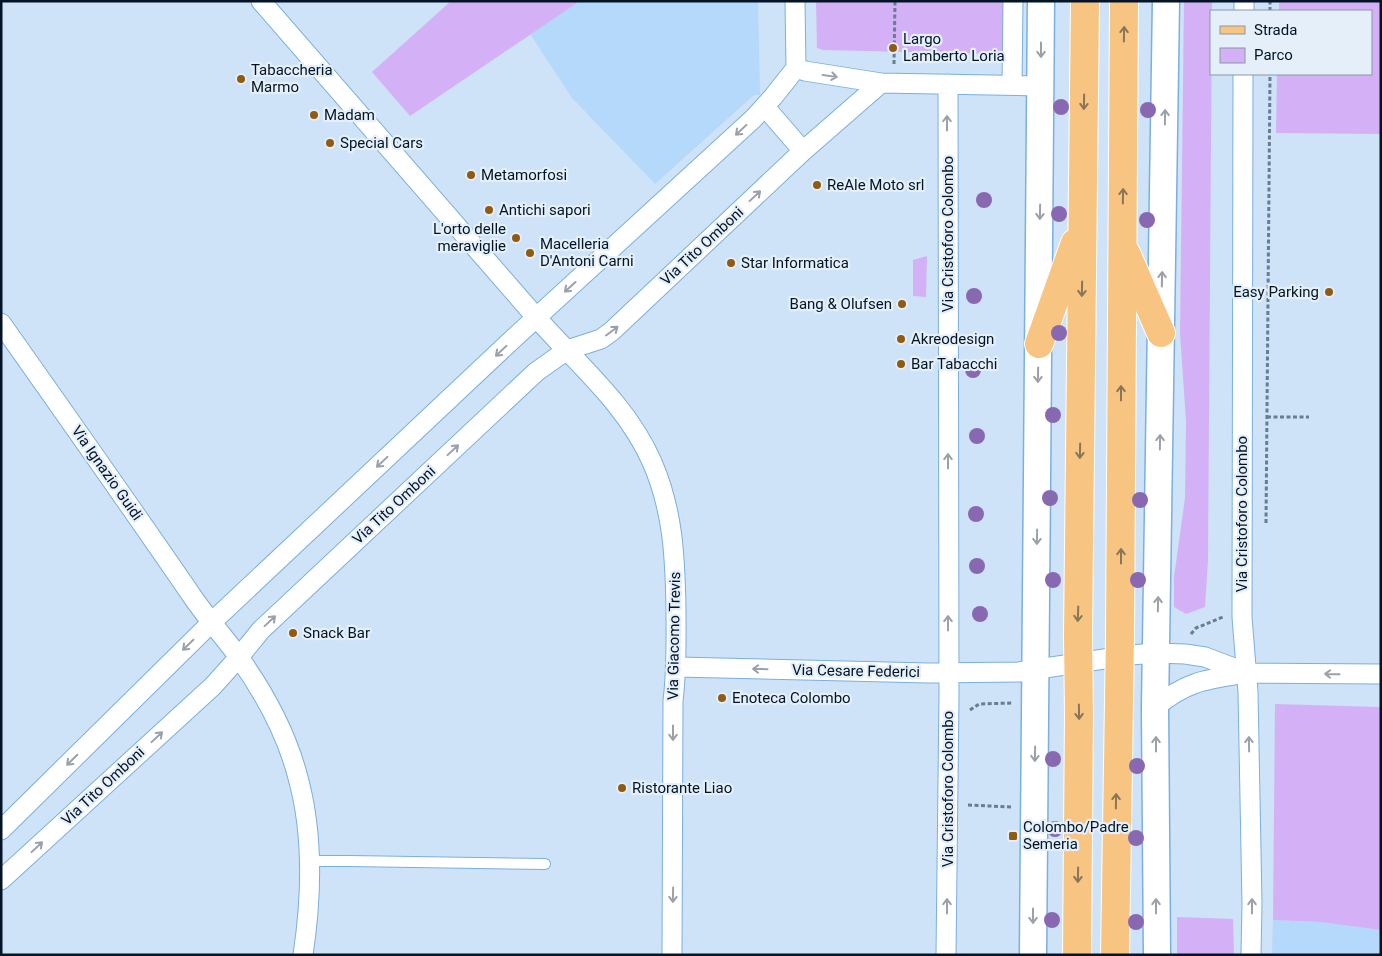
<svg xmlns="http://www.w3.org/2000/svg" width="1382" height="956" font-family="Roboto,sans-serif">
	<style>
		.built { fill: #b5d9fa }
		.green { fill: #d4b1f6 }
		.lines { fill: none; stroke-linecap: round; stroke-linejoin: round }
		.service-casing { stroke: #7bafdf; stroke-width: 12 }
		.minor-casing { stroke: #7bafdf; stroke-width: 21 }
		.secondary-casing { stroke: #7bafdf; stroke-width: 29 }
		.primary-casing { stroke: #fff; stroke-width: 30 }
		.path { stroke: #697d90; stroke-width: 3; stroke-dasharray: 4 2.5; stroke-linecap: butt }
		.service { stroke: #fff; stroke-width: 10 }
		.minor { stroke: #fff; stroke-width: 19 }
		.secondary { stroke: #fff; stroke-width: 26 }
		.primary { stroke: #f8c482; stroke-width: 28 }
		.tree { fill: #8869b1 }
		.oneway { stroke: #897559 }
		.oneway2 { stroke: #9aa1a8 }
		.poi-dot { fill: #915a11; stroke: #e4eff9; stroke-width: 2 }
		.labels { text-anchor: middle; stroke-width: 4.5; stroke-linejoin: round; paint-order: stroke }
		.poi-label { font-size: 15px; fill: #021426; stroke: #e4eff9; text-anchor: start }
		.street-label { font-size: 15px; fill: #021426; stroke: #e4eff9 }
	</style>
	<rect width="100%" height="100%" fill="#cee3f7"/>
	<path class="built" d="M580,1H758L760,95H754L655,184L572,98L530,34Z
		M1273,920L1320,922L1381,930V955H1272Z"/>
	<path class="green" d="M451,1H580L410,116L372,72Z
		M1004,1L1006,46L1001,52L995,54L823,50L817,48L816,2Z
		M1184,1H1212L1208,560L1205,607L1186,614L1174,607V577L1185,498L1186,421L1180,333Z
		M1279,1H1381V134L1276,133L1277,74H1371V11H1279Z
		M927,256L926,297L913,296V260Z
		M1275,704L1381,707V930L1320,922L1273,920Z
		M1177,917L1233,919L1234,955H1177Z"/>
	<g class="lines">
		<g class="service-casing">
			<path id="service" d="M310,861H349L545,864"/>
		</g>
		<g class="minor-casing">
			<path id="minor" d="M261,1C353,106 444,211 535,316C576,363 626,403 652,462C673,510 675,556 676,608C676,640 677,669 673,701L672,955
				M795,1L796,68L805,71L881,83L1041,86
				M1244,11V1
				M1243,74L1242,617L1248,692L1252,904L1251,955
				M1012,85L1013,1
				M765,107L803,151
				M1,323C66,415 131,507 194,599C208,619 224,637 238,656C263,691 286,733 297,774C314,833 312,895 303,955
				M677,667L928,673L1019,672L1130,655L1157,653L1185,654L1205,657L1247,673L1381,674
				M1155,708C1185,681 1209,679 1247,673
				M1,830L212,622L514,338L754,118L773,97L796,68
				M1,880L213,686L239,657L261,630L536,372L567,350L601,339L612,331L803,151L881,83
				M946,955L949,695L948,84"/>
		</g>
		<g class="secondary-casing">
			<path id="secondary" d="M1033,955L1041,1
				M1157,955L1155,708L1166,1"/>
		</g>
		<g class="primary-casing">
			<path id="primary" d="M1126,253L1161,333
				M1039,344L1075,243
				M1077,955L1079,714L1078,636L1085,1
				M1115,955L1120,637L1124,1"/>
		</g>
		<path class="path" d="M1270,11V1
			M894,64L895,2
			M1267,417H1309
			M1266,523L1270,74
			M1191,634L1196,628L1223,617
			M970,710L979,704L1012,703
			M968,805L1011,807"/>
		<use href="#service" class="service"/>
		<use href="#minor" class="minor"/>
		<use href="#secondary" class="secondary"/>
		<use href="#primary" class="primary"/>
	</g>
	<g class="tree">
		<circle cx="1061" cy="107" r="8"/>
		<circle cx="1148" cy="110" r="8"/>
		<circle cx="984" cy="200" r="8"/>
		<circle cx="1059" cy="214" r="8"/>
		<circle cx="1147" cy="220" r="8"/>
		<circle cx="974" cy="296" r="8"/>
		<circle cx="1059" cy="333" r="8"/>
		<circle cx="973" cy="370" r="8"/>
		<circle cx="1053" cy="415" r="8"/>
		<circle cx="977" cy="436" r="8"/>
		<circle cx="1050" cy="498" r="8"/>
		<circle cx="1140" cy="500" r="8"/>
		<circle cx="976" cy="514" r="8"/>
		<circle cx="977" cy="566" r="8"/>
		<circle cx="1053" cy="580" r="8"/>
		<circle cx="1138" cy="580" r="8"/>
		<circle cx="980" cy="614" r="8"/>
		<circle cx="1053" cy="759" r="8"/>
		<circle cx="1137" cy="766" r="8"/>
		<circle cx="1055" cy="829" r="8"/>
		<circle cx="1136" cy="838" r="8"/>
		<circle cx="1052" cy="920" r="8"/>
		<circle cx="1136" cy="922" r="8"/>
	</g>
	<defs><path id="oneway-shaft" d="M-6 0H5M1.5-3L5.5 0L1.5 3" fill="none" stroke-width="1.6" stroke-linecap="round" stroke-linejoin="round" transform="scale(1.25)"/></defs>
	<g class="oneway">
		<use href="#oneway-shaft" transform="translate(1124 34) rotate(-89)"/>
		<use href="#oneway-shaft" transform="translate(1084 102) rotate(91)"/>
		<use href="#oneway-shaft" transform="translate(1123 196) rotate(-89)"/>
		<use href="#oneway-shaft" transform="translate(1082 289) rotate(91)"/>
		<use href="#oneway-shaft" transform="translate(1121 393) rotate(-90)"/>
		<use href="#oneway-shaft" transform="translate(1080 451) rotate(91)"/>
		<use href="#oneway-shaft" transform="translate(1121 556) rotate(-90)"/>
		<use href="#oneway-shaft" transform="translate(1078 614) rotate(92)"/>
		<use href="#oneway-shaft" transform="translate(1079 712) rotate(89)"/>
		<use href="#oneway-shaft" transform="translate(1116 801) rotate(-89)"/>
		<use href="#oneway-shaft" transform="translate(1078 875) rotate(91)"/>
	</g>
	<g class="oneway2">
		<use href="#oneway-shaft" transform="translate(1041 50) rotate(90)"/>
		<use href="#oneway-shaft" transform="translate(830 76) rotate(8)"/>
		<use href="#oneway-shaft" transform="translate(1165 117) rotate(-89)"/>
		<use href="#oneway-shaft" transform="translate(947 123) rotate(-90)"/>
		<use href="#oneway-shaft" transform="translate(741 130) rotate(137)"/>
		<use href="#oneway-shaft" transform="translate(755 196) rotate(-43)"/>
		<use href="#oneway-shaft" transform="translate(1040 212) rotate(91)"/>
		<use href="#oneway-shaft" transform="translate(1162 279) rotate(-89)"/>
		<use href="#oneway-shaft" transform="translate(570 287) rotate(138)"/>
		<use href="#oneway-shaft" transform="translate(612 331) rotate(-37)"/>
		<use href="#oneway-shaft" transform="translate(501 351) rotate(137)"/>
		<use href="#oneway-shaft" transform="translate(1038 375) rotate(91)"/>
		<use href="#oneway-shaft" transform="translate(1160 442) rotate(-89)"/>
		<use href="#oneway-shaft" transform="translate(453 450) rotate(-43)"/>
		<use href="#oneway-shaft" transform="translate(948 461) rotate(-90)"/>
		<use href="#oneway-shaft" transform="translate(382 462) rotate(137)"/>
		<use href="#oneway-shaft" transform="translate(1037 537) rotate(91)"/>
		<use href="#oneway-shaft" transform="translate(1158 604) rotate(-89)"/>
		<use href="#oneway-shaft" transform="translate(270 621) rotate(-43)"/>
		<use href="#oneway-shaft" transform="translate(948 623) rotate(-90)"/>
		<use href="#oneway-shaft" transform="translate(188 645) rotate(136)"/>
		<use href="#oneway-shaft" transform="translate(760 669) rotate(-179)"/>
		<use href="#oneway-shaft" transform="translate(1332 674) rotate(-179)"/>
		<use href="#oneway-shaft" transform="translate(673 733) rotate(90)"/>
		<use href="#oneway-shaft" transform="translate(157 737) rotate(-43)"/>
		<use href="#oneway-shaft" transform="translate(1156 744) rotate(-90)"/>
		<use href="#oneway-shaft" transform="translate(1249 744) rotate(-91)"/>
		<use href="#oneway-shaft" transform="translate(1035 754) rotate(91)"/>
		<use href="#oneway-shaft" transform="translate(72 760) rotate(135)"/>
		<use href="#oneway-shaft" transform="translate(37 847) rotate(-43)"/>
		<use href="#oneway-shaft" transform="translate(673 895) rotate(91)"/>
		<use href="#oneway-shaft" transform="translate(947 906) rotate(-90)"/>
		<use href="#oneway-shaft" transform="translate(1156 906) rotate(-90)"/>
		<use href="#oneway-shaft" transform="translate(1252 906) rotate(-90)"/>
		<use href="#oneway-shaft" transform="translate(1033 916) rotate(90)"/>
	</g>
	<g class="poi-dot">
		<circle cx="893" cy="48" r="5"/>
		<circle cx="241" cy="79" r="5"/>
		<circle cx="314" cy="115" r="5"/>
		<circle cx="330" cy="143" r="5"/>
		<circle cx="471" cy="175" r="5"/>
		<circle cx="817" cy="185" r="5"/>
		<circle cx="489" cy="210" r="5"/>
		<circle cx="516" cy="238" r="5"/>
		<circle cx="530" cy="253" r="5"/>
		<circle cx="731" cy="263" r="5"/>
		<circle cx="1329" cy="292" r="5"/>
		<circle cx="902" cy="304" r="5"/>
		<circle cx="901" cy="339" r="5"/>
		<circle cx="901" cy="364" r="5"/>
		<circle cx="293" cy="633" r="5"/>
		<circle cx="722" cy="698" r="5"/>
		<circle cx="622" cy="788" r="5"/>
		<rect x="1008" y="831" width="10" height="10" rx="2.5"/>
	</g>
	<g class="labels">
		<g class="poi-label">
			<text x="903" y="44">Largo<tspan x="903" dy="17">Lamberto Loria</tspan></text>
			<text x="251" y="75">Tabaccheria<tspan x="251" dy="17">Marmo</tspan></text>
			<text x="324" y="120">Madam</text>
			<text x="340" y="148">Special Cars</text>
			<text x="481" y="180">Metamorfosi</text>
			<text x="827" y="190">ReAle Moto srl</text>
			<text x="499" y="215">Antichi sapori</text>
			<text x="506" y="234" text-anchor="end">L'orto delle<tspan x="506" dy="17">meraviglie</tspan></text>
			<text x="540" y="249">Macelleria<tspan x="540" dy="17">D'Antoni Carni</tspan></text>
			<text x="741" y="268">Star Informatica</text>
			<text x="1319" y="297" text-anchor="end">Easy Parking</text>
			<text x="892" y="309" text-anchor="end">Bang &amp; Olufsen</text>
			<text x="911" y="344">Akreodesign</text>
			<text x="911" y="369">Bar Tabacchi</text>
			<text x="303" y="638">Snack Bar</text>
			<text x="732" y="703">Enoteca Colombo</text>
			<text x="632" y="793">Ristorante Liao</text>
			<text x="1023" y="832">Colombo/Padre<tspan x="1023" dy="17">Semeria</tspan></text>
		</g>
		<g class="street-label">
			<text transform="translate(948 234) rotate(-90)" y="5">Via Cristoforo Colombo</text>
			<text transform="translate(702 246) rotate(-43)" y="5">Via Tito Omboni</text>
			<text transform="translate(107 473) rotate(55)" y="5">Via Ignazio Guidi</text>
			<text transform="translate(394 505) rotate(-43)" y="5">Via Tito Omboni</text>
			<text transform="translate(1242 514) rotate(-90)" y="5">Via Cristoforo Colombo</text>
			<text transform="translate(674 636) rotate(-89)" y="5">Via Giacomo Trevis</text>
			<text transform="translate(856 671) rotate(1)" y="5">Via Cesare Federici</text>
			<text transform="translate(103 786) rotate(-43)" y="5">Via Tito Omboni</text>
			<text transform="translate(948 789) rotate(-90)" y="5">Via Cristoforo Colombo</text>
		</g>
	</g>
	<rect width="1382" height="956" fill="none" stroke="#021426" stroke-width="5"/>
	<rect x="1210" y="10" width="162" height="65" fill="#e4eff9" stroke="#8a97a5"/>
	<rect x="1220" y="26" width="25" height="8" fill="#f8c482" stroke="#8a97a5"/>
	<text x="1254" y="35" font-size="15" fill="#021426">Strada</text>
	<rect x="1220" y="48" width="25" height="15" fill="#d4b1f6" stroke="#8a97a5"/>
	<text x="1254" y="60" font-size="15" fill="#021426">Parco</text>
</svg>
